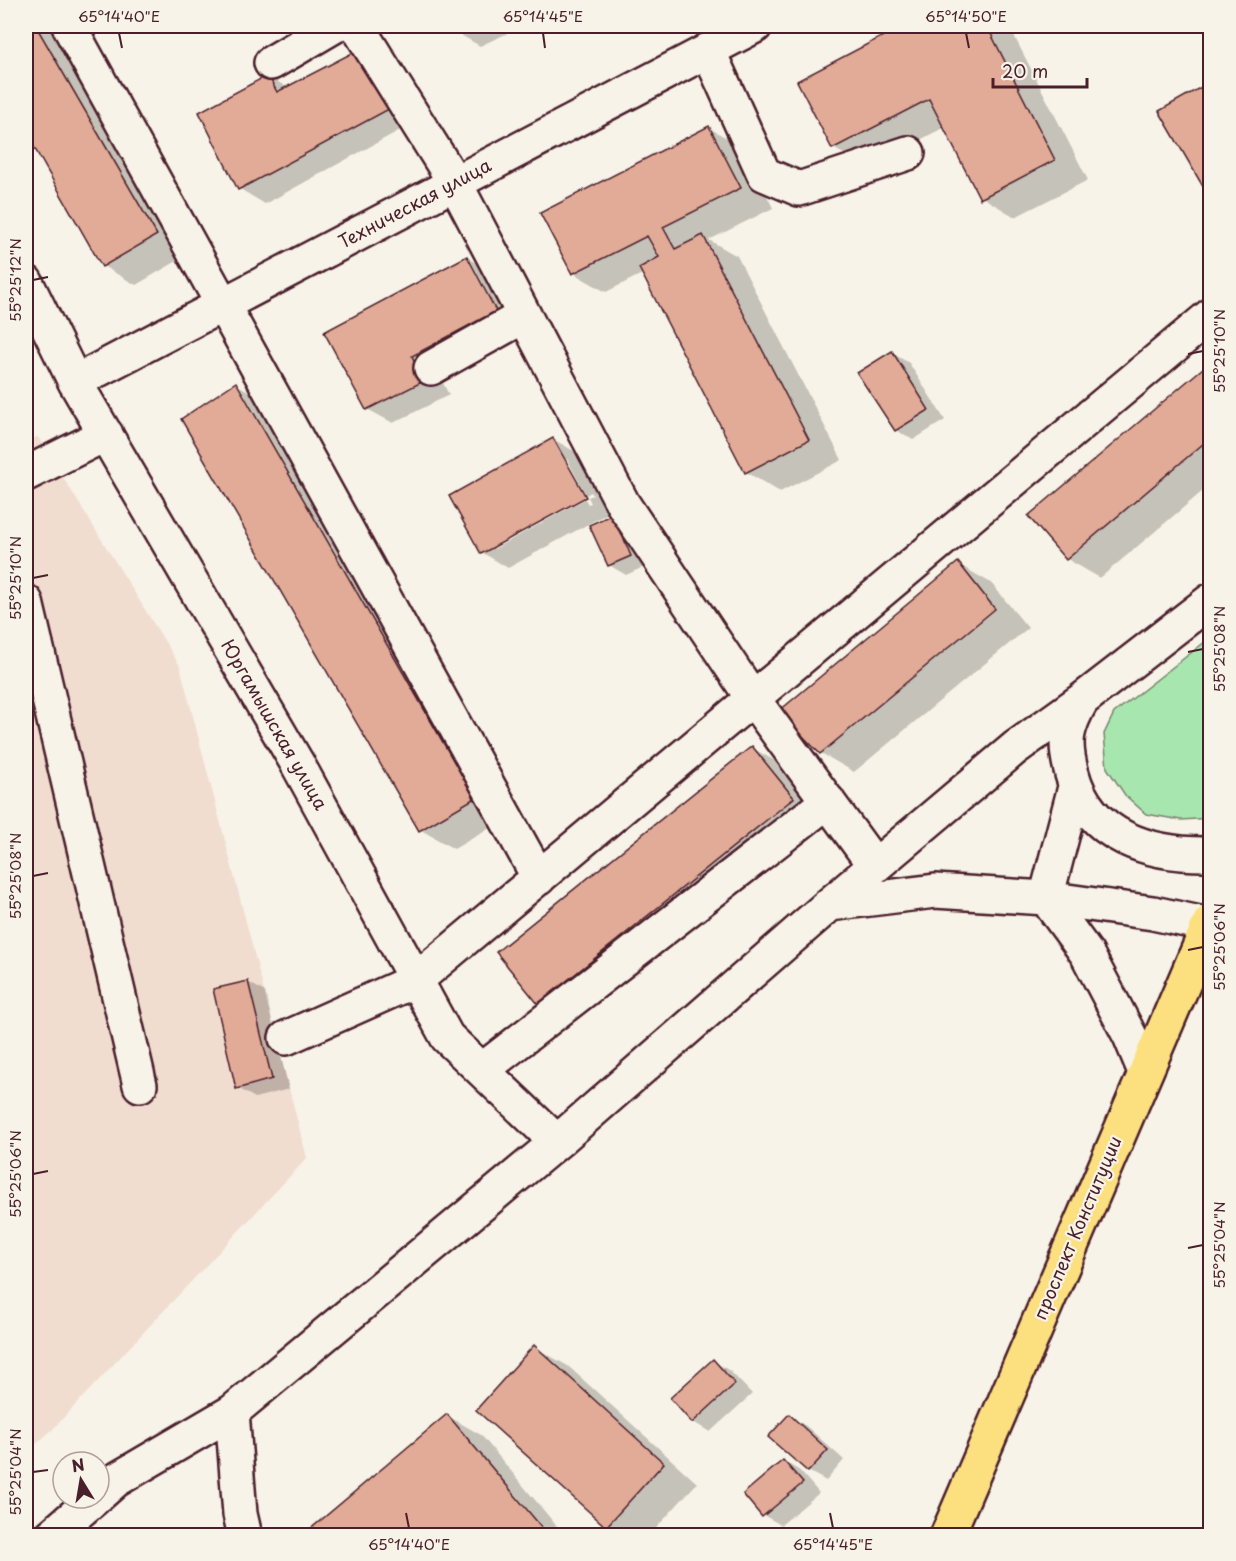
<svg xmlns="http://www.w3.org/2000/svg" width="1236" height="1561" font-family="'Playpen Sans',sans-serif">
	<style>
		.built { fill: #f0ddd0 }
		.green { fill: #a7e7af; stroke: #78836d; stroke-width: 1.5 }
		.shadow { fill: #0003; fill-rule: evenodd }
		.building { fill: #e1ab97; stroke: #4a1f2b; stroke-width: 1.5 }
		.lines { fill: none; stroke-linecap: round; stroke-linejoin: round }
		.minor-casing { stroke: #4a1f2b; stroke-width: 38 }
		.major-casing { stroke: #4a1f2b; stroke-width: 38 }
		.minor { stroke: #f7f3e8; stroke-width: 33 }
		.major { stroke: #fce080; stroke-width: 33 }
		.ticks { fill: none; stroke: #4a1f2b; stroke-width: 2 }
		.labels { text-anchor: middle; stroke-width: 4.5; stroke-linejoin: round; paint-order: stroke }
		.street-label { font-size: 18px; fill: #4a1f2b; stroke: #f7f3e8 }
		.neatline { fill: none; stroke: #4a1f2b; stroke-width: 2 }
		.ticks-label { font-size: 15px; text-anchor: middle; fill: #4a1f2b }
	</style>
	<rect width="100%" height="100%" fill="#f7f3e8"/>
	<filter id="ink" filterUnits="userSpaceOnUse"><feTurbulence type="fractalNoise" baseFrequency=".0167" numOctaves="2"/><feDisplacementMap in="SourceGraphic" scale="12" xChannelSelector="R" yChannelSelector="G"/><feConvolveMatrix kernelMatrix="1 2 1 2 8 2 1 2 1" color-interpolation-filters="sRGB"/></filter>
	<g filter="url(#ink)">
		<path class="built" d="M38,437L180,666L307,1158L52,1430L26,1453V440Z"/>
		<path class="green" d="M1210,638V818L1181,820L1146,814L1125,795L1107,768L1104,734L1114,713Z"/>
		<path class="shadow" d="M26,26H58L189,254L136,285L103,266L26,130Z
			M445,26H523L480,46Z
			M907,26H1009L1088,180L1015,217L982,197L945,127L867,167L833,148L799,81Z
			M358,52L413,123L265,204L240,189L268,76L288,88Z
			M1210,83V192L1206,189L1161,112Z
			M709,128L743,147L773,208L709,240L737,256L842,460L780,492L746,472L644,273L606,292L573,273Z
			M467,258L493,272L521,326L437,371L449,395L393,423L367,409Z
			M892,353L909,363L945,420L913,440L896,430Z
			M1210,364V485L1100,578L1067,559L1030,516Z
			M236,384L269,403L507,818L454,849L421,830Z
			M553,439L579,454L610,512L508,568L483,553ZM563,459H567L586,495L591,492L593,495L588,497L591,503L588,504L585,499L494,549V546Z
			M591,525H630L648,565L626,575L609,565Z
			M958,564L991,583L1028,628L854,772L821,753Z
			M752,748L786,767L826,818L572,1022L539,1003Z
			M248,982L265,992L289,1089L255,1098L238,1088Z
			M534,1347L568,1366L697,1483L649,1536H624L607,1526L478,1410Z
			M713,1361L730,1371L752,1394L710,1432L693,1422Z
			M448,1416L481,1435L565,1536H305Z
			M789,1416L806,1426L844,1460L826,1481L808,1471Z
			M783,1461L800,1471L819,1493L781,1525L763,1515Z"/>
		<path class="building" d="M26,26H36L157,235L102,267L26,133Z
			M902,26H987L1055,160L980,199L929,99L832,149L797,81Z
			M358,50L389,109L238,190L199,112L268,75L277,92Z
			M1210,82V187L1205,190L1159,111Z
			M709,126L741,188L663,227L675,249L703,235L809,440L745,473L639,268L659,257L647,236L572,274L540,213Z
			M467,256L496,311L412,356L424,381L366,410L324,332Z
			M892,351L929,410L895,431L857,373Z
			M1210,362V438L1066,560L1028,516Z
			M236,382L475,798L419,831L181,419Z
			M553,438L586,497L481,554L449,496Z
			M613,514L631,556L608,566L589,525Z
			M958,562L995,609L820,754L779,711Z
			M752,746L794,798L538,1004L496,952Z
			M248,981L272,1079L236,1089L213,989Z
			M534,1345L664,1463L606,1527L476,1410Z
			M713,1359L735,1384L692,1423L670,1398Z
			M447,1414L549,1536H302Z
			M789,1414L828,1450L808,1472L768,1437Z
			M783,1460L803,1483L762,1517L743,1494Z"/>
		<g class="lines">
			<g class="minor-casing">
				<path id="minor" d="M69,26L539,878
					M357,26L455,183L623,504L753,699L875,866
					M708,50L764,174L799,189L908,153
					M271,63L334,26
					M26,282L75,382L297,763L447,1037L557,1142
					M431,368L524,316
					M75,382L755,26
					M26,474L106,434
					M26,602L140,1085
					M1082,700C1066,728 1063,742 1072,774C1089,838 1151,855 1210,854
					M1075,787L1046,898L1087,954L1130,1036L1145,1072
					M830,904L935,891L1046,898L1153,913L1209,925
					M286,1038L416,980L1210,316
					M482,1070L828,801
					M232,1412L240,1514L245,1536
					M99,1495L116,1480L232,1412L557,1142L830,904L1015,748L1082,700L1210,601
					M51,1536L95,1498"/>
			</g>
			<g class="major-casing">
				<path id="major" d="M947,1536L1210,922"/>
			</g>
			<use href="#minor" class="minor"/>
			<use href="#major" class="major"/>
		</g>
	</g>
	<path class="ticks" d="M119,33L122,48M543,33L545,48M966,33L969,48M33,280L48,277M1188,354L1203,351M33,578L48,575M1188,652L1203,649M33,876L48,873M1188,950L1203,947M33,1174L48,1171M1188,1248L1203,1245M33,1472L48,1470M406,1513L409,1528M830,1513L833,1528"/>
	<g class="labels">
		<g class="street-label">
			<text transform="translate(415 204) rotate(-28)" y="6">Техническая улица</text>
			<text transform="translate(274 725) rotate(60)" y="6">Юргамышская улица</text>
			<text transform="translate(1078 1228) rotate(-67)" y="6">проспект Конституции</text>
		</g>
	</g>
	<rect width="1236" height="1561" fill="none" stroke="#f7f3e8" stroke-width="66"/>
	<g transform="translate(81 1480) rotate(349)"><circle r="28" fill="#f7f3e8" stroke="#b29e9c" stroke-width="1.5"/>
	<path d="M0-4.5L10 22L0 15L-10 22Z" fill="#4a1f2b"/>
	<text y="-9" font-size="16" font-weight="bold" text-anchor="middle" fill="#4a1f2b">N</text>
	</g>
	<path d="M993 78v9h94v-9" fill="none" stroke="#4a1f2b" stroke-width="3"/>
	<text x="1002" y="78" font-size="18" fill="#4a1f2b" stroke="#f7f3e8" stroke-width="4.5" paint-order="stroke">20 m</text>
	<rect x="33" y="33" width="1170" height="1495" class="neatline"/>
	<g class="ticks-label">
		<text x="119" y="22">65°14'40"E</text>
		<text x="543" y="22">65°14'45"E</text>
		<text x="966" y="22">65°14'50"E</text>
		<text transform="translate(16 280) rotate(-90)" y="5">55°25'12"N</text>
		<text transform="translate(1220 351) rotate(-90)" y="5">55°25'10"N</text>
		<text transform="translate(16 578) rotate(-90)" y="5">55°25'10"N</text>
		<text transform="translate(1220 649) rotate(-90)" y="5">55°25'08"N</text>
		<text transform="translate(16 876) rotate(-90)" y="5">55°25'08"N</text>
		<text transform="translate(1220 947) rotate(-90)" y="5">55°25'06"N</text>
		<text transform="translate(16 1174) rotate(-90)" y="5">55°25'06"N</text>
		<text transform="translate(1220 1245) rotate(-90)" y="5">55°25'04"N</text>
		<text transform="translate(16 1472) rotate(-90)" y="5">55°25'04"N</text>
		<text x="409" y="1550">65°14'40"E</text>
		<text x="833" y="1550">65°14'45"E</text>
	</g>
</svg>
